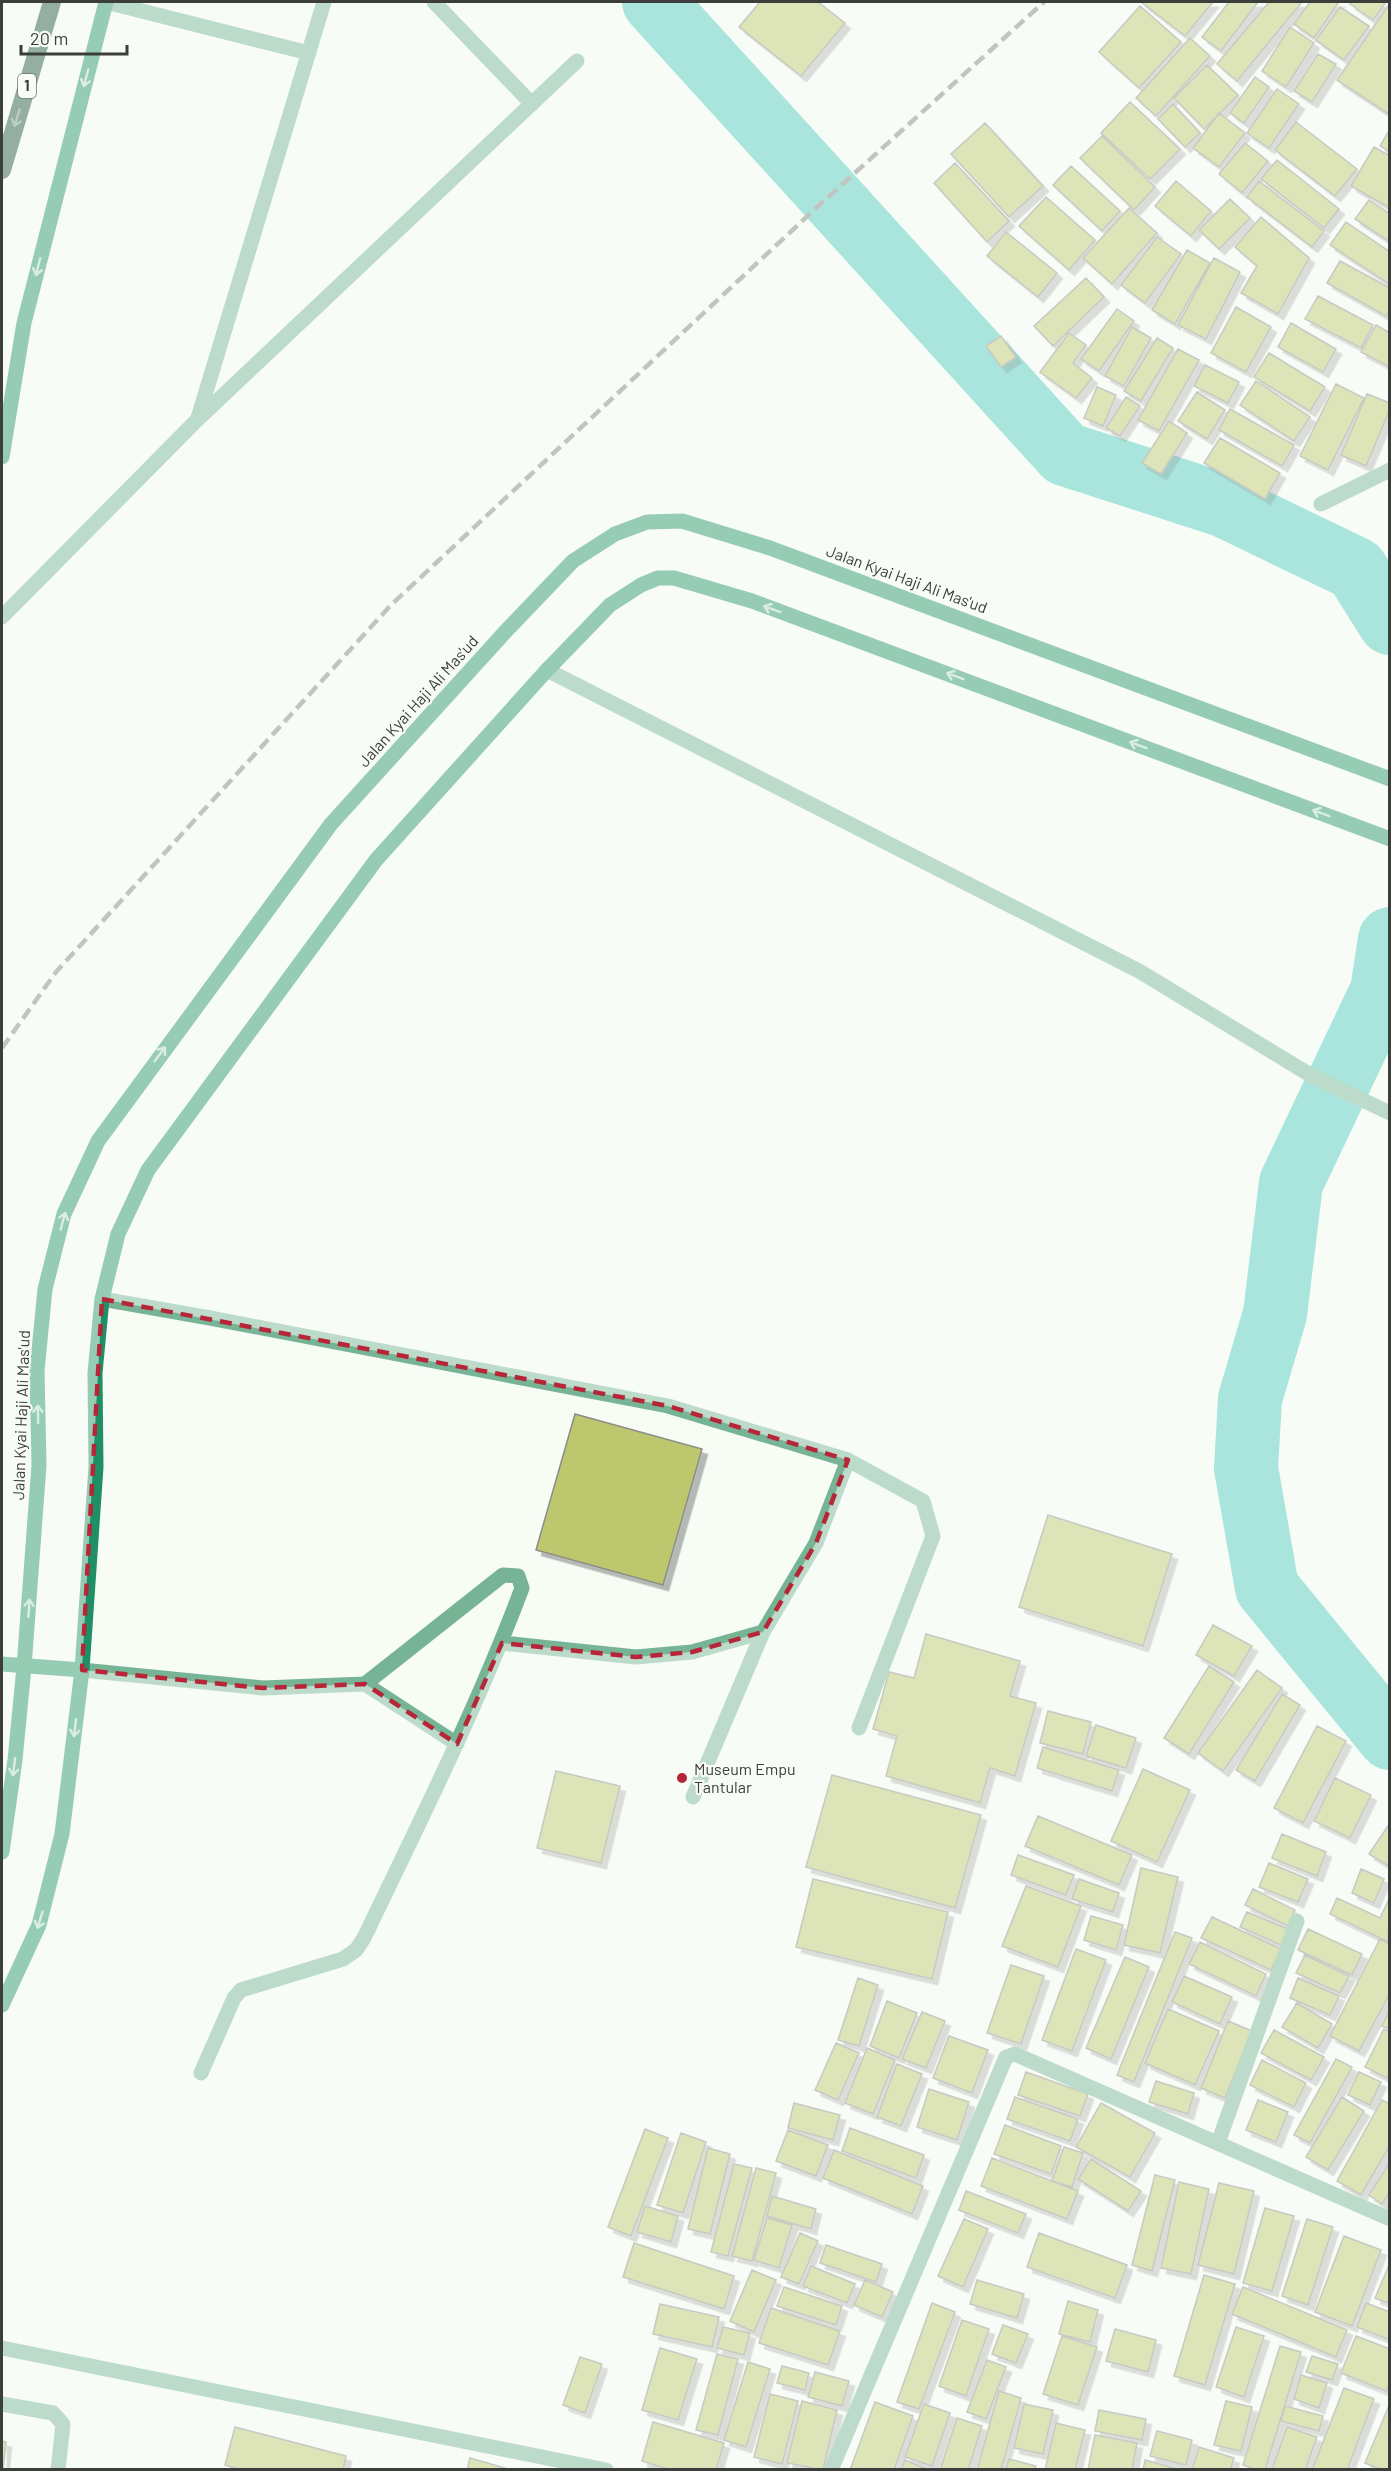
<svg xmlns="http://www.w3.org/2000/svg" width="1391" height="2471" font-family="Barlow,sans-serif">
	<style>
		.lines { fill: none; stroke-linecap: round; stroke-linejoin: round }
		.river { stroke: #4acbbe; stroke-width: 64 }
		.building { fill: #bcc76e; stroke: #8c8d86; stroke-width: 1.5; filter: url(#shadow) }
		.lane { stroke: #76b495; stroke-width: 15 }
		.street { stroke: #76b495; stroke-width: 15 }
		.secondary { stroke: #1f9065; stroke-width: 15 }
		.highway { stroke: #1b513a; stroke-width: 18 }
		.rail { stroke: #7f837e; stroke-width: 4.5; stroke-dasharray: 12 6; stroke-linecap: butt }
		.oneway { stroke: #b6dcca }
		.oneway2 { stroke: #739585 }
		.marked { fill: none; stroke: #b72538; stroke-width: 4.5; stroke-dasharray: 12 8; stroke-linejoin: round }
		.poi-dot { fill: #b72538; stroke: #f7fcf5; stroke-width: 2 }
		.labels { text-anchor: middle; stroke-width: 4.5; stroke-linejoin: round; paint-order: stroke }
		.shield { fill: #f7fcf5; stroke: #747773; stroke-width: 1.5 }
		.shield-label { font-size: 15px; font-weight: bold; fill: #3c3e3b }
		.street-label { font-size: 16px; fill: #3c3e3b; stroke: #f7fcf5 }
		.poi-label { font-size: 16px; fill: #3c3e3b; stroke: #f7fcf5; text-anchor: start }
	</style>
	<defs>
		<filter id="shadow"><feDropShadow dx="5.5" dy="5.5" stdDeviation="0" flood-color="#0004"/></filter>
	</defs>
	<rect width="100%" height="100%" fill="#f7fcf5"/>
	<g class="lines">
		<path class="river" d="M654,2L1065,454L1223,505L1356,569L1390,623
			M1390,939L1382,991L1291,1183L1275,1314L1250,1399L1246,1468L1267,1588L1390,1738"/>
	</g>
	<path class="building" d="M760,2H818L845,23L801,76L739,27Z
		M1141,2H1213L1185,36Z
		M1229,2H1258L1221,51L1202,37Z
		M1269,2H1302L1237,81L1217,64Z
		M1310,2H1339L1314,38L1294,24Z
		M1352,2H1386L1373,20L1350,4Z
		M1390,3V115L1337,80Z
		M1140,6L1181,42L1139,88L1099,52Z
		M1340,7L1369,26L1344,60L1316,40Z
		M1290,27L1314,43L1286,87L1262,71Z
		M1190,38L1210,56L1156,116L1136,98Z
		M1318,54L1336,64L1312,102L1294,91Z
		M1207,65L1238,95L1204,129L1174,98Z
		M1255,77L1269,87L1244,123L1230,113Z
		M1277,89L1299,104L1269,148L1247,133Z
		M1130,102L1180,149L1150,179L1101,133Z
		M1173,104L1200,133L1185,147L1158,119Z
		M1219,113L1245,133L1219,167L1193,148Z
		M1296,122L1357,169L1335,196L1275,150Z
		M985,123L1043,186L1009,217L951,154Z
		M1390,129V152L1380,146Z
		M1102,136L1155,187L1134,210L1080,158Z
		M1245,143L1268,161L1242,193L1219,174Z
		M1374,147L1390,156V208L1351,186Z
		M1277,160L1339,209L1324,228L1261,179Z
		M955,163L1009,221L987,242L934,183Z
		M1071,166L1120,211L1102,231L1053,185Z
		M1176,181L1211,211L1191,236L1155,206Z
		M1259,181L1324,231L1312,247L1247,197Z
		M1046,197L1095,240L1069,270L1019,226Z
		M1230,199L1250,218L1219,249L1199,230Z
		M1369,200L1390,214V242L1355,219Z
		M1129,208L1157,233L1112,284L1083,258Z
		M1261,217L1309,258L1278,314L1241,293L1257,266L1235,247Z
		M1346,222L1390,252L1389,284L1330,245Z
		M1006,232L1057,273L1038,297L987,256Z
		M1157,237L1181,254L1145,303L1121,285Z
		M1187,250L1210,263L1175,324L1152,310Z
		M1214,258L1240,272L1206,339L1178,325Z
		M1340,261L1390,288V310L1386,316L1327,283Z
		M1086,278L1104,297L1053,346L1034,326Z
		M1318,296L1373,325L1361,348L1305,319Z
		M1236,307L1271,327L1246,372L1211,353Z
		M1117,309L1134,321L1099,371L1081,359Z
		M1291,323L1336,349L1323,372L1278,347Z
		M1376,325L1390,333V367L1361,352Z
		M1132,327L1151,338L1124,386L1105,376Z
		M1069,333L1086,345L1073,363L1092,378L1076,398L1040,372Z
		M1001,336L1016,357L1001,367L986,346Z
		M1157,338L1173,348L1141,401L1124,391Z
		M1178,349L1199,360L1159,431L1138,420Z
		M1269,353L1325,387L1310,411L1254,377Z
		M1205,365L1239,382L1228,403L1194,386Z
		M1256,381L1310,417L1294,441L1240,405Z
		M1336,384L1364,398L1328,470L1300,456Z
		M1097,387L1116,395L1103,426L1084,418Z
		M1197,392L1225,410L1207,439L1178,421Z
		M1367,394L1390,403V409L1366,466L1341,455Z
		M1126,397L1140,406L1120,436L1106,428Z
		M1230,409L1294,445L1282,466L1219,430Z
		M1169,421L1187,433L1161,474L1142,463Z
		M1220,438L1280,473L1265,499L1204,463Z
		M575,1414L702,1449L663,1585L536,1550Z
		M1048,1515L1172,1554L1143,1646L1019,1607Z
		M1213,1625L1252,1646L1234,1676L1196,1655Z
		M926,1634L1020,1661L1010,1696L1036,1703L1015,1776L990,1768L980,1803L886,1776L897,1736L873,1729L889,1672L914,1678Z
		M1209,1666L1234,1682L1189,1754L1164,1738Z
		M1257,1670L1282,1688L1223,1771L1198,1753Z
		M1282,1694L1300,1705L1255,1781L1236,1770Z
		M1048,1711L1091,1722L1083,1754L1040,1743Z
		M1096,1725L1136,1738L1126,1768L1086,1756Z
		M1317,1726L1346,1741L1303,1823L1274,1808Z
		M1043,1747L1119,1770L1112,1791L1037,1768Z
		M1143,1769L1190,1790L1157,1862L1111,1841Z
		M556,1771L620,1786L601,1863L537,1848Z
		M832,1775L981,1815L955,1908L806,1867Z
		M1335,1778L1371,1795L1350,1838L1314,1821Z
		M1038,1816L1132,1855L1119,1885L1025,1846Z
		M1390,1823V1867L1369,1854Z
		M1282,1834L1326,1852L1317,1876L1272,1858Z
		M1018,1855L1074,1875L1066,1895L1011,1875Z
		M1269,1863L1308,1879L1298,1902L1259,1887Z
		M1141,1868L1178,1877L1160,1953L1124,1945Z
		M1361,1869L1384,1879L1374,1903L1352,1893Z
		M813,1879L948,1912L932,1979L796,1947Z
		M1079,1879L1119,1893L1113,1912L1072,1899Z
		M1026,1886L1081,1906L1058,1967L1002,1946Z
		M1253,1889L1295,1910L1288,1926L1245,1905Z
		M1390,1897L1388,1942L1330,1914L1337,1898L1380,1918Z
		M1247,1912L1288,1929L1281,1945L1240,1927Z
		M1091,1916L1123,1925L1116,1950L1084,1940Z
		M1212,1917L1281,1949L1271,1970L1201,1938Z
		M1308,1929L1362,1954L1352,1975L1298,1950Z
		M1175,1932L1192,1938L1134,2082L1117,2075Z
		M1380,1939L1390,1944V1993L1359,2051L1330,2036Z
		M1200,1942L1266,1974L1256,1996L1189,1964Z
		M1076,1949L1106,1960L1072,2051L1042,2040Z
		M1305,1955L1349,1976L1340,1993L1296,1973Z
		M1125,1957L1149,1967L1111,2059L1086,2048Z
		M1011,1965L1044,1976L1021,2044L987,2033Z
		M1184,1976L1232,1997L1220,2024L1172,2002Z
		M858,1978L878,1985L859,2046L838,2040Z
		M1298,1978L1339,1996L1330,2015L1290,1998Z
		M887,2001L917,2013L899,2058L870,2046Z
		M1297,2003L1332,2024L1318,2048L1282,2027Z
		M1168,2009L1219,2031L1195,2085L1145,2063Z
		M1390,2009V2029L1382,2026Z
		M922,2012L945,2021L926,2068L902,2059Z
		M1228,2021L1252,2031L1225,2098L1201,2088Z
		M1384,2029L1390,2032V2074L1387,2078L1365,2067Z
		M1274,2030L1324,2057L1311,2080L1261,2053Z
		M949,2036L988,2050L972,2093L933,2078Z
		M836,2043L859,2053L838,2100L815,2090Z
		M867,2048L895,2060L873,2114L845,2103Z
		M1336,2059L1352,2067L1310,2143L1294,2135Z
		M1262,2060L1306,2083L1294,2107L1250,2085Z
		M897,2064L922,2074L901,2126L877,2117Z
		M1026,2072L1088,2094L1080,2116L1018,2095Z
		M1359,2072L1381,2082L1370,2105L1348,2095Z
		M1156,2081L1194,2093L1188,2114L1149,2102Z
		M929,2089L969,2102L957,2140L917,2127Z
		M1015,2097L1078,2119L1070,2141L1007,2119Z
		M1342,2097L1364,2111L1328,2170L1306,2157Z
		M1258,2100L1288,2112L1276,2142L1246,2130Z
		M1382,2100L1390,2104V2145L1361,2195L1337,2181Z
		M794,2103L840,2115L833,2140L788,2128Z
		M1101,2103L1155,2133L1130,2177L1076,2147Z
		M1005,2125L1061,2146L1051,2174L994,2154Z
		M850,2128L924,2155L916,2178L842,2151Z
		M645,2129L668,2138L631,2236L608,2227Z
		M788,2130L828,2145L816,2176L776,2161Z
		M681,2133L706,2142L683,2213L657,2205Z
		M1064,2147L1083,2153L1072,2187L1052,2181Z
		M708,2148L730,2154L710,2234L688,2229Z
		M834,2150L923,2186L912,2214L823,2178Z
		M992,2158L1078,2191L1067,2219L981,2186Z
		M1091,2159L1141,2191L1128,2211L1078,2179Z
		M1390,2162V2192L1382,2204L1369,2195Z
		M734,2164L752,2168L728,2256L711,2252Z
		M756,2168L776,2173L752,2261L732,2256Z
		M1155,2175L1175,2180L1152,2271L1132,2265Z
		M1179,2182L1209,2189L1191,2274L1161,2268Z
		M1219,2183L1254,2191L1234,2274L1198,2265Z
		M966,2191L1026,2214L1018,2233L959,2210Z
		M772,2196L816,2209L811,2229L767,2216Z
		M645,2206L678,2216L671,2242L637,2232Z
		M1265,2208L1294,2216L1272,2291L1243,2283Z
		M767,2218L792,2225L779,2268L754,2260Z
		M964,2219L988,2229L963,2287L938,2276Z
		M1307,2219L1333,2227L1308,2305L1282,2296Z
		M800,2233L818,2241L799,2284L781,2277Z
		M1039,2233L1127,2265L1115,2298L1027,2267Z
		M1344,2236L1381,2250L1352,2326L1315,2312Z
		M634,2243L734,2276L724,2309L623,2277Z
		M826,2245L882,2264L876,2282L820,2263Z
		M1390,2263V2304L1375,2298Z
		M811,2266L855,2284L847,2303L803,2286Z
		M752,2270L776,2280L754,2332L730,2321Z
		M1204,2275L1235,2284L1205,2385L1174,2376Z
		M865,2280L893,2292L882,2317L854,2305Z
		M977,2280L1024,2294L1017,2318L970,2304Z
		M784,2287L842,2306L836,2325L777,2306Z
		M1243,2287L1347,2330L1336,2357L1232,2314Z
		M1068,2301L1098,2310L1090,2342L1059,2334Z
		M932,2303L955,2312L919,2409L897,2402Z
		M1366,2303L1390,2312V2340L1357,2327Z
		M660,2304L719,2317L712,2347L653,2334Z
		M771,2308L840,2331L828,2365L759,2343Z
		M962,2320L989,2329L966,2396L939,2386Z
		M1003,2325L1028,2334L1016,2363L992,2354Z
		M723,2327L750,2333L744,2355L717,2348Z
		M1236,2327L1264,2336L1244,2397L1216,2387Z
		M1115,2329L1156,2340L1148,2372L1106,2361Z
		M1062,2336L1097,2347L1078,2405L1043,2394Z
		M1356,2336L1390,2349V2383L1386,2391L1341,2373Z
		M1280,2346L1301,2352L1265,2470H1258L1243,2465Z
		M660,2348L697,2359L678,2420L642,2410Z
		M717,2354L738,2359L718,2435L696,2430Z
		M1312,2356L1338,2364L1332,2380L1306,2372Z
		M580,2357L602,2364L585,2413L563,2405Z
		M987,2360L1006,2367L986,2419L967,2412Z
		M748,2362L770,2369L746,2447L724,2440Z
		M782,2366L809,2373L805,2390L777,2383Z
		M815,2372L849,2381L842,2406L808,2397Z
		M1301,2375L1327,2383L1319,2408L1294,2399Z
		M1344,2388L1374,2399L1347,2470H1312Z
		M999,2391L1021,2398L1001,2470H977Z
		M770,2394L798,2401L782,2464L754,2457Z
		M802,2401L837,2410L823,2470L787,2463Z
		M1226,2401L1252,2407L1241,2451L1214,2445Z
		M875,2402L913,2416L894,2470H850Z
		M1390,2403V2470H1382L1365,2463Z
		M924,2404L950,2413L932,2466L905,2457Z
		M1024,2404L1053,2410L1043,2454L1014,2448Z
		M1285,2406L1323,2416L1319,2431L1281,2421Z
		M1099,2410L1146,2419L1142,2440L1095,2431Z
		M957,2418L982,2426L968,2470H940Z
		M653,2422L724,2443L716,2470H671L642,2461Z
		M1056,2423L1085,2430L1075,2470H1045Z
		M235,2427L346,2456L343,2470H241L225,2465Z
		M1287,2427L1317,2437L1305,2470H1272Z
		M1157,2431L1192,2440L1186,2465L1150,2456Z
		M1095,2435L1137,2443L1132,2470H1088Z
		M2,2441L6,2442L3,2470H2Z
		M1199,2447L1234,2458L1230,2470H1192Z
		M470,2458L512,2470H467Z
		M1009,2459L1036,2466L1035,2470H1006Z
		M905,2460L929,2470H901Z
		M1145,2460L1182,2470H1143Z"/>
	<g class="lines">
		<path class="lane" d="M2,2404L53,2413L63,2424L58,2470"/>
		<path class="street" d="M106,2L309,53
			M434,2L532,104
			M198,418L324,2
			M1321,504L1390,470
			M2,617L197,420L577,61
			M547,670L1139,971L1312,1076L1390,1113
			M102,1299L210,1318L668,1406L848,1460L816,1543L763,1632L693,1797
			M848,1460L923,1501L933,1536L859,1728
			M502,1643L636,1657L692,1652L763,1632
			M82,1670L263,1688L365,1684L503,1575L518,1576L522,1588C477,1708 419,1823 364,1938L356,1950L343,1959L241,1990L234,1998L201,2073
			M365,1684L457,1744
			M1218,2143L1297,1921
			M2,2348L606,2470
			M831,2470L1006,2057L1015,2054L1390,2219"/>
		<path class="secondary" d="M2,457L24,323L106,2
			M2,1664L82,1670
			M2,1852L15,1760L24,1667L39,1465L37,1371L45,1289L64,1214L98,1141L331,824L505,632L573,561L615,534L647,522L682,521L770,548L1390,779
			M2,2005L39,1925L62,1834L82,1670L96,1467L95,1373L102,1299L118,1234L148,1170L376,860L547,670L610,605L641,585L658,578H674L752,601L1390,839"/>
		<path class="highway" d="M2,170L52,2"/>
		<path class="rail" d="M2,1048L56,972L391,605L815,209L1044,2"/>
	</g>
	<defs><path id="oneway-shaft" d="M-6 0H5M1.5-3L5.5 0L1.5 3" fill="none" stroke-width="1.6" stroke-linecap="round" stroke-linejoin="round" transform="scale(1.5)"/></defs>
	<g class="oneway">
		<use href="#oneway-shaft" transform="translate(86 78) rotate(105)"/>
		<use href="#oneway-shaft" transform="translate(38 267) rotate(104)"/>
		<use href="#oneway-shaft" transform="translate(772 609) rotate(-160)"/>
		<use href="#oneway-shaft" transform="translate(955 676) rotate(-160)"/>
		<use href="#oneway-shaft" transform="translate(1138 745) rotate(-159)"/>
		<use href="#oneway-shaft" transform="translate(1321 813) rotate(-159)"/>
		<use href="#oneway-shaft" transform="translate(160 1054) rotate(-53)"/>
		<use href="#oneway-shaft" transform="translate(63 1221) rotate(-74)"/>
		<use href="#oneway-shaft" transform="translate(38 1414) rotate(-91)"/>
		<use href="#oneway-shaft" transform="translate(29 1608) rotate(-86)"/>
		<use href="#oneway-shaft" transform="translate(75 1728) rotate(97)"/>
		<use href="#oneway-shaft" transform="translate(14 1767) rotate(97)"/>
		<use href="#oneway-shaft" transform="translate(40 1920) rotate(107)"/>
	</g>
	<use class="oneway2" href="#oneway-shaft" transform="translate(17 118) rotate(107)"/>
	<path d="M0 0H1391V2471H0ZM102,1299L668,1406L848,1460L816,1543L763,1632L692,1652L636,1657L502,1643L457,1744L365,1684L263,1688L82,1670Z" fill="#f7fcf5" fill-opacity=".55" fill-rule="evenodd"/>
	<path class="marked" d="M102,1299L668,1406L848,1460L816,1543L763,1632L692,1652L636,1657L502,1643L457,1744L365,1684L263,1688L82,1670Z"/>
	<circle class="poi-dot" cx="682" cy="1778" r="6"/>
	<g class="labels">
		<rect class="shield" x="18" y="74" width="18" height="24" rx="4.5"/>
		<g class="shield-label">
			<text x="27" y="91">1</text>
		</g>
		<g class="street-label">
			<text transform="translate(907 579) rotate(20)" y="6">Jalan Kyai Haji Ali Mas'ud</text>
			<text transform="translate(418 701) rotate(-48)" y="6">Jalan Kyai Haji Ali Mas'ud</text>
			<text transform="translate(21 1415) rotate(-88)" y="6">Jalan Kyai Haji Ali Mas'ud</text>
		</g>
		<g class="poi-label">
			<text x="694" y="1775">Museum Empu<tspan x="694" dy="18">Tantular</tspan></text>
		</g>
	</g>
	<rect width="1391" height="2471" fill="none" stroke="#3c3e3b" stroke-width="6"/>
	<path d="M21 45v9h106v-9" fill="none" stroke="#3c3e3b" stroke-width="3"/>
	<text x="30" y="45" font-size="18" fill="#3c3e3b" stroke="#f7fcf5" stroke-width="4.5" paint-order="stroke">20 m</text>
</svg>
